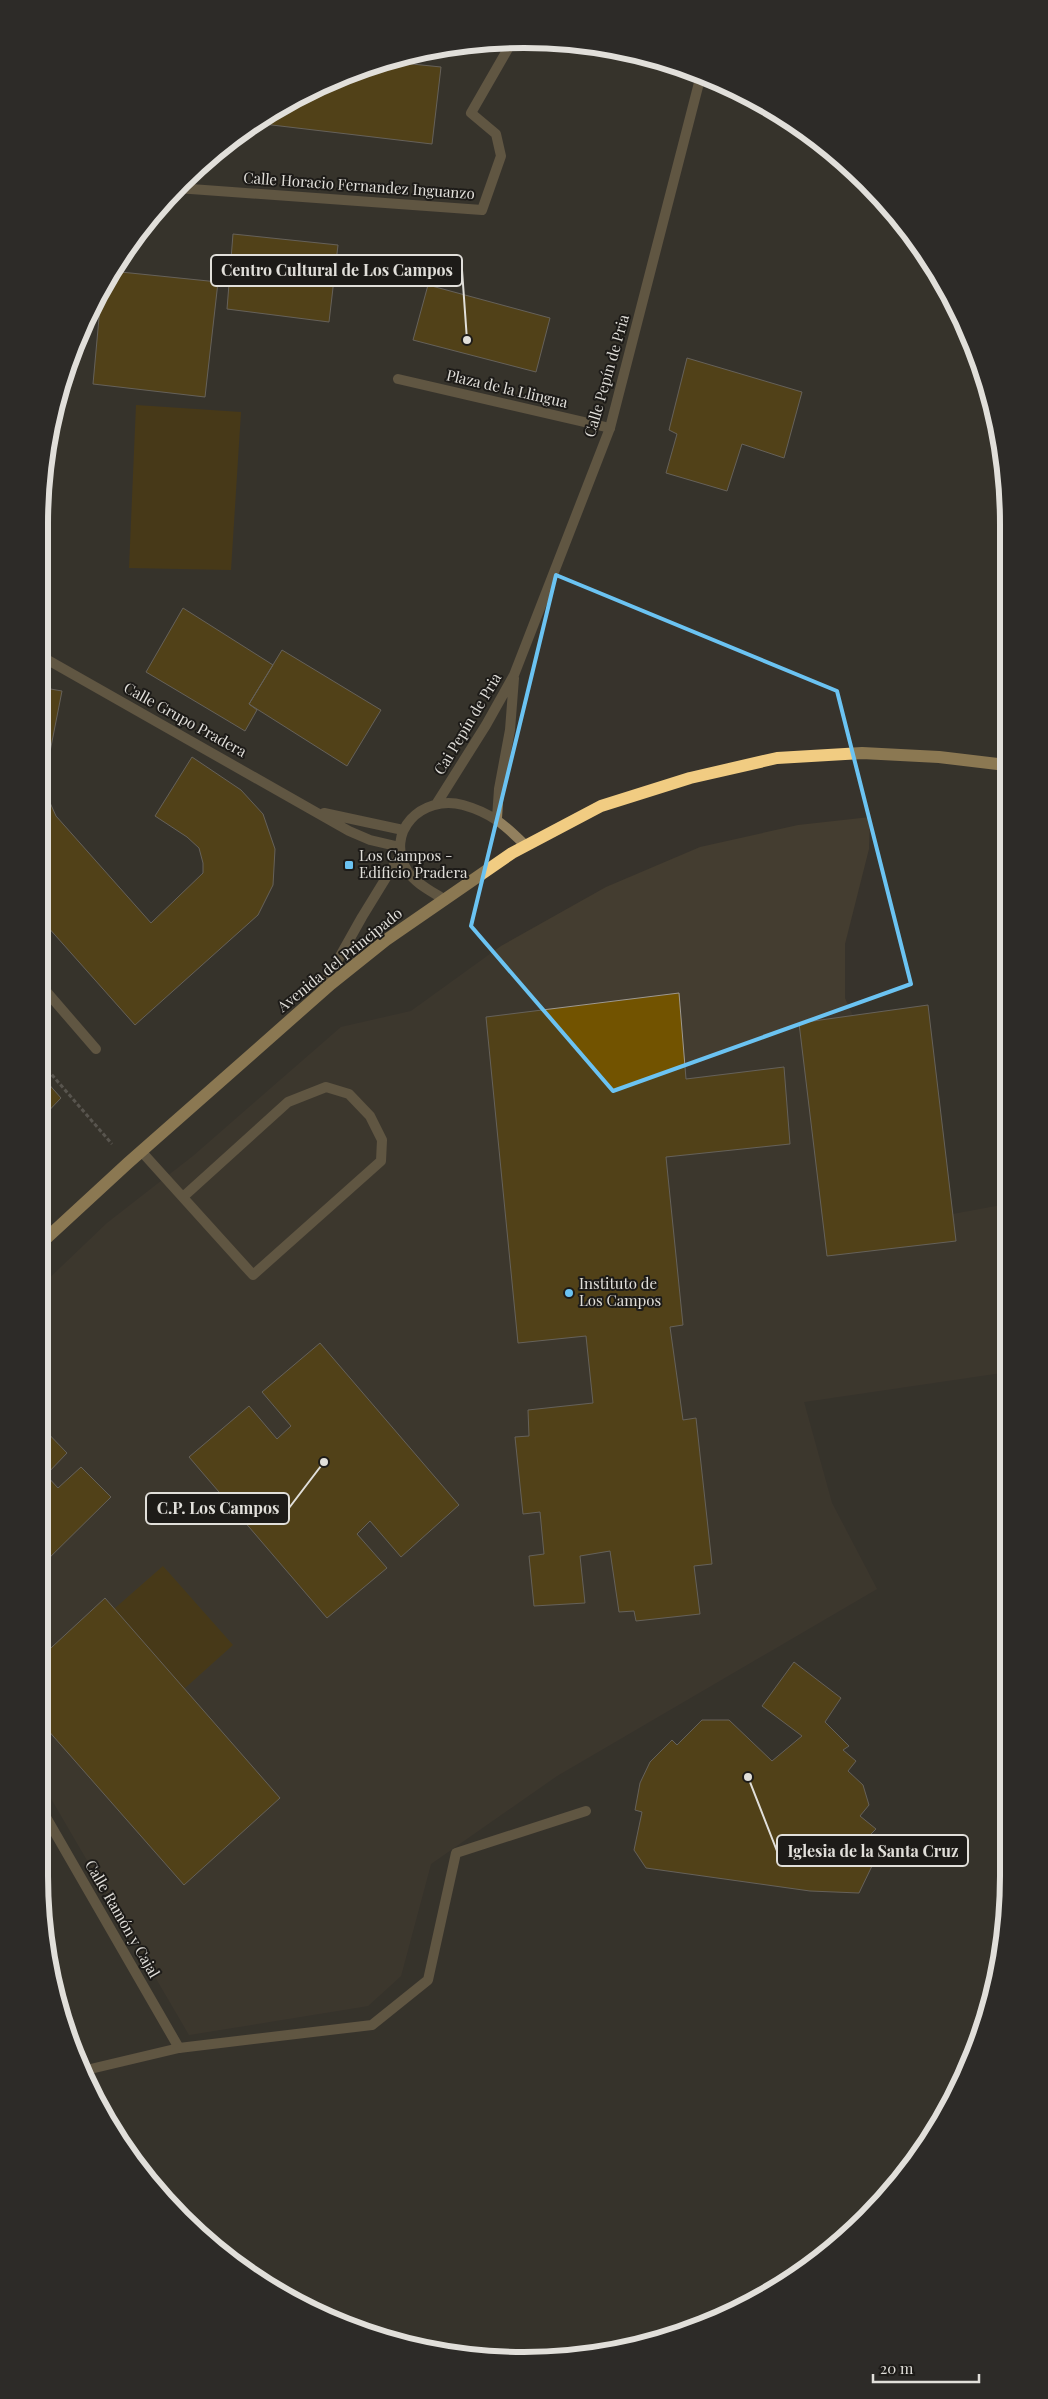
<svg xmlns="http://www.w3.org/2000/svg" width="1048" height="2399" font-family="'Playfair Display',serif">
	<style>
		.built { fill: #443d30 }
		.green { fill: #5b4100 }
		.building { fill: #725300; stroke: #9e9991 }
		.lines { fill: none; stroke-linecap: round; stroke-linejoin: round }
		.path { stroke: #827f79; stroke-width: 3; stroke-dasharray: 4 2.5; stroke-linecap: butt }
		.service { stroke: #92805e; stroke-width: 10 }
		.pedestrian { stroke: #92805e; stroke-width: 10 }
		.minor { stroke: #92805e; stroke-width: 10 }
		.primary { stroke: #f1cc82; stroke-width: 12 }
		.marked { fill: none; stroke: #6bc3f2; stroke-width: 4; stroke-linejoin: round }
		.poi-dot { fill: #6bc3f2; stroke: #1d1b18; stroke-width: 2 }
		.labels { text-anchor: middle; stroke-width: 4; stroke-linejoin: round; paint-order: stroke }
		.street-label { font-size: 15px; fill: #e1dfda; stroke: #1d1b18 }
		.poi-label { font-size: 15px; fill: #e1dfda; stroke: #1d1b18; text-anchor: start }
		.rim { fill: none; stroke: #e1dfda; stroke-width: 6 }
		.leader { fill: none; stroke: #e1dfda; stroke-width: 2 }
		.callout-dot { fill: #e1dfda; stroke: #1d1b18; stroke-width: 2 }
		.callout { fill: #1d1b18; stroke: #e1dfda; stroke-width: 2 }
		.callout-label { font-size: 16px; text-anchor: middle; font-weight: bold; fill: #e1dfda }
	</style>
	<rect width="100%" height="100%" fill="#37332c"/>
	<path class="built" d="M870,817L869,849L845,944V998L853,1016L928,1005L953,1214L1007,1204L1008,1372L804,1402L832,1503L877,1589L557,1776L431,1864L401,1976L368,2006L189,2035L39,1778V1288L107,1223L193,1156L341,1027L411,1011L501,946L606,887L700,847L798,825Z"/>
	<path class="green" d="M136,405L241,412L231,570L129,568Z
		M163,1566L233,1645L184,1689L114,1609Z"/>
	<path class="building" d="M383,61L441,67L432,144L255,123L310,89Z
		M233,234L338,245L329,322L227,309Z
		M111,271L218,282L205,397L93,384L102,285Z
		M428,285L550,318L536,372L413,340Z
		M687,358L802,392L784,458L742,444L727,491L666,473L677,434L669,430Z
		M183,608L273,665L249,704L257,710L245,731L146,672Z
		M282,650L381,710L347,766L249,704Z
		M39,687L62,691L45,777L47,796L56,816L151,923L203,873V863L199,848L187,837L155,816L192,757L241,790L263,814L275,849L273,885L258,915L135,1025L39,917Z
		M679,993L686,1079L784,1067L790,1144L666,1157L683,1325L670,1327L683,1420L696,1418L712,1564L694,1566L700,1614L636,1621L634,1611L619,1612L610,1551L580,1556L585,1603L534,1606L529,1556L544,1554L540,1512L523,1514L515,1437L529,1436L528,1410L593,1403L586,1336L518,1343L486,1017Z
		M928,1005L956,1241L827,1256L799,1023Z
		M39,1073L61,1098L39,1121Z
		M320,1343L459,1505L401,1557L370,1521L357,1534L387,1568L327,1618L189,1457L249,1406L277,1439L291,1426L262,1392Z
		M39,1424L67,1453L46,1475L58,1488L81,1467L111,1497L39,1568Z
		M105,1598L280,1798L184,1885L39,1720V1659Z
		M794,1662L841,1698L825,1722L849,1746L843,1750L856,1761L848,1771L863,1785L869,1805L860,1816L876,1829L856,1849L872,1866L859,1893L810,1891L646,1868L634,1850L642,1812L635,1810L640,1783L650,1762L672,1740L677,1745L702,1720H729L772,1761L802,1736L762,1706Z"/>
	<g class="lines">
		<path class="path" d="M39,1060L112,1144"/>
		<path class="service" d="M39,983L96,1049
			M141,1151L253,1275L381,1161L382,1140L370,1116L349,1094L326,1087L288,1102L183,1197"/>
		<path class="pedestrian" d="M398,379L610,428
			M39,1805L179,2048"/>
		<path class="minor" d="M177,188L482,210L501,156L496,134L471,113L513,40
			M39,655L349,831L370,840L400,847
			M437,803L486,725L514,675L610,428L701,75
			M324,813L403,830
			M497,818L499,789L510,730L514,678
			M445,900C433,892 416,884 408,872C383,832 422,794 463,805C492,813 506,826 526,846
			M321,990L362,917L400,855
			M82,2071L179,2048L372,2025L428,1980L456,1853L586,1811"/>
		<path class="primary" d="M39,1245L128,1163L331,984L386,940L512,853L601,806L690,778L777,758L862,753L939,757L1006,765"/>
	</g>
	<path d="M0 0H1048V2399H0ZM556,575L837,691L911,984L613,1091L471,926Z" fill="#37332c" fill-opacity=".55" fill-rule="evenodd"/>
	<path class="marked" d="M556,575L837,691L911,984L613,1091L471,926Z"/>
	<g class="poi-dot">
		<rect x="344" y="860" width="10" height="10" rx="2.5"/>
		<circle cx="569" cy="1293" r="5"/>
	</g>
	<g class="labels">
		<g class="street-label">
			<text transform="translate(359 186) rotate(4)" y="5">Calle Horacio Fernandez Inguanzo</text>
			<text transform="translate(607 376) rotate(-74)" y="5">Calle Pepín de Pria</text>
			<text transform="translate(507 389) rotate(13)" y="5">Plaza de la Llingua</text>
			<text transform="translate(185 720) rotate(29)" y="5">Calle Grupo Pradera</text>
			<text transform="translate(468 724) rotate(-59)" y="5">Cai Pepín de Pria</text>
			<text transform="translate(340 960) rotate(-39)" y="5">Avenida del Principado</text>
			<text transform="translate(122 1919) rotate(60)" y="5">Calle Ramón y Cajal</text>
		</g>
		<g class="poi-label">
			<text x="359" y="861">Los Campos -<tspan x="359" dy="17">Edificio Pradera</tspan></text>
			<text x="579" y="1289">Instituto de<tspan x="579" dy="17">Los Campos</tspan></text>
		</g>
	</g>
	<path d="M0 0H1048V2399H0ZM524 48H524A476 476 0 0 1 1000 524V1876A476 476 0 0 1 524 2352H524A476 476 0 0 1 48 1876V524A476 476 0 0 1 524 48Z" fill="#2d2b28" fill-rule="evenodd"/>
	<path class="rim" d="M524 48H524A476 476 0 0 1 1000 524V1876A476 476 0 0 1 524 2352H524A476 476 0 0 1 48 1876V524A476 476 0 0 1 524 48Z"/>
	<path class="leader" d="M467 340L462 270M324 1462L289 1508M748 1777L777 1851"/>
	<g class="callout-dot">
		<circle cx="467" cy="340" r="5"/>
		<circle cx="324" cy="1462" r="5"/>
		<circle cx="748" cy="1777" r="5"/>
	</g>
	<g class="callout">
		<rect x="211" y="255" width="251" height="31" rx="5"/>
		<rect x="146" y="1493" width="143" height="31" rx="5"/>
		<rect x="777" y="1835" width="191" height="31" rx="5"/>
	</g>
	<g class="callout-label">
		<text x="337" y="276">Centro Cultural de Los Campos</text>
		<text x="218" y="1514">C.P. Los Campos</text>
		<text x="873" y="1857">Iglesia de la Santa Cruz</text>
	</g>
	<path d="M873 2374v8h106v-8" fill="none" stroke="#e1dfda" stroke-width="2.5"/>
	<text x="880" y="2374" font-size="15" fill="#e1dfda" stroke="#1d1b18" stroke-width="4" paint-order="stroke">20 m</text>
</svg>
